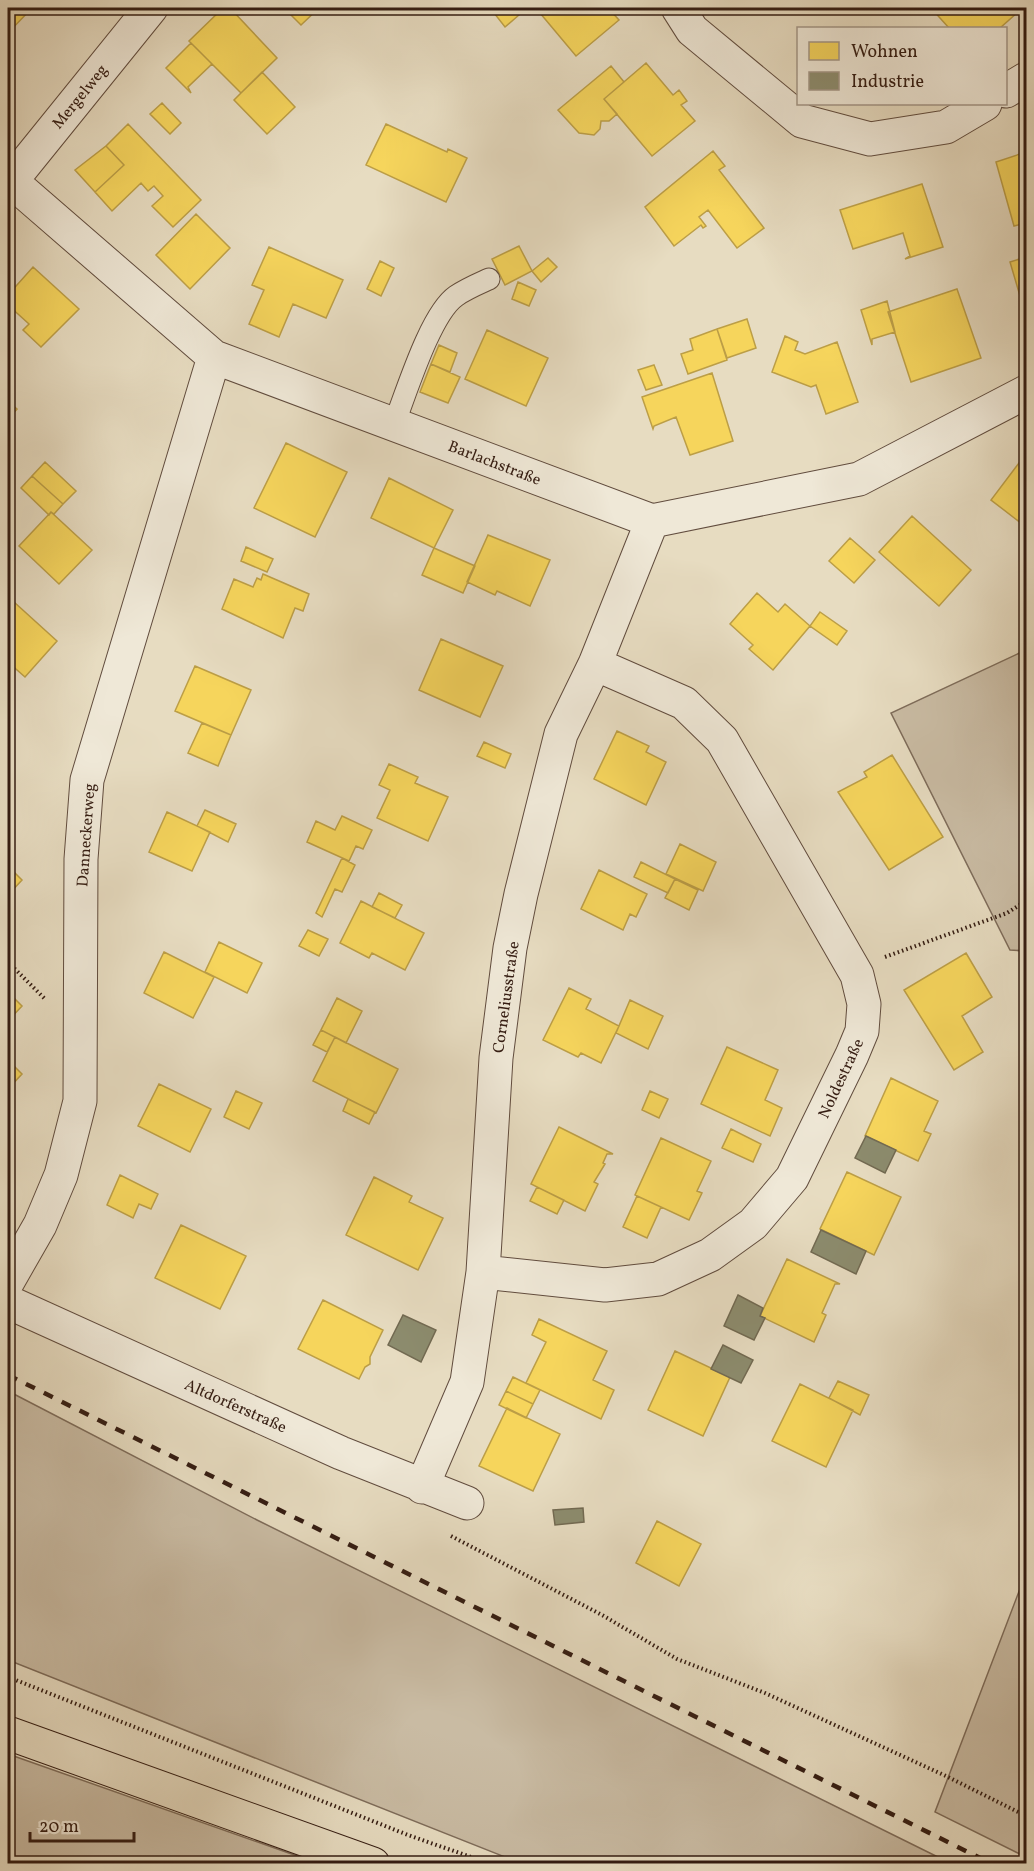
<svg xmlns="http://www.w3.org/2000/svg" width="1034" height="1871" font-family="Vollkorn,serif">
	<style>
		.green { fill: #c9bba3; stroke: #7e6c5a; stroke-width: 1.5 }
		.homes { fill: #f6d55c; stroke: #bc9e46; stroke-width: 1.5 }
		.industry { fill: #8c8c6e; stroke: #726a52; stroke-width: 1.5 }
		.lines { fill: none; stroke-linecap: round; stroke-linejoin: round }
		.service-casing { stroke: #614c3e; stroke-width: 23 }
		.minor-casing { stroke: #614c3e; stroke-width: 35 }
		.primary-casing { stroke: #341c12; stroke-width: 35 }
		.path { stroke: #341c12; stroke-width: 4; stroke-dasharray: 1.5 3; stroke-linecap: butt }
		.service { stroke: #efe8d7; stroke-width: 21 }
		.minor { stroke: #efe8d7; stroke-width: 33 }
		.primary { stroke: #e7dcc1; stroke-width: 33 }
		.rail { stroke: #341c12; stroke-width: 4.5; stroke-dasharray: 10 10; stroke-linecap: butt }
		.labels { text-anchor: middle; stroke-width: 6; stroke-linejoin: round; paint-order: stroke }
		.street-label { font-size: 16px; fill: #341c12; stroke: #efe8d7 }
	</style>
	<rect width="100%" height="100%" fill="#e7dcc1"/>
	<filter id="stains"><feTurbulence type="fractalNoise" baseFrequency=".00333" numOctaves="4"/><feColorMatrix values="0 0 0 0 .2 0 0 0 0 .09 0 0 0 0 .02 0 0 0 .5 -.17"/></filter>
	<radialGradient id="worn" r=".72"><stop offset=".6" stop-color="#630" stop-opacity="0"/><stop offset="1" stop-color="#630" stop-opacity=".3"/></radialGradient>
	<path class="green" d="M1026,650V951L1010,950L891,713Z
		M8,1391L257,1520L950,1863H520L8,1660Z
		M1026,1573V1857L935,1812Z
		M8,1754L317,1863H8Z"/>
	<path class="homes" d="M8,8H32L8,33Z
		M223,8H230L277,58L241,93L189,41Z
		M284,8H319L301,25Z
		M501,8H513L519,15L505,27L494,13Z
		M545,8H608L619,20L576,56L540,13Z
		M931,8H1014L1018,12L1000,28H949Z
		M191,43L212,64L188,87L191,93L166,68Z
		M646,63L673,95L679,90L687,101L681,105L695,121L652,156L604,99Z
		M611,66L624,82L604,99L617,114L609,121H601L600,129L594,135L579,133L558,110Z
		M262,72L295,107L267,134L234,100Z
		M162,103L181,123L170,134L150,114Z
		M128,124L201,200L173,227L152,206L163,196L154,186L148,191L141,183L112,211L95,192L124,165L106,146Z
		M386,124L447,152L448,149L467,158L446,202L366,165Z
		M106,146L124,165L95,192L75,170Z
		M713,151L725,166L719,170L764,228L737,248L708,210L699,217L706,226L703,228L701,225L674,246L645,207Z
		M1026,152V223L1014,226L996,162Z
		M922,184L943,247L905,259L910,256L903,233L853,249L840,210Z
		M196,214L230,248L190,289L156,255Z
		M519,246L532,271L505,285L492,259Z
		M269,247L343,280L326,318L293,304L279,337L249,324L264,290L252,285Z
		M1026,257V295L1020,296L1010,262Z
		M548,258L557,267L541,282L532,271Z
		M380,261L394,268L381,296L367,289Z
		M33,267L79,309L41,347L23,330L29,324L8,305V295Z
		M518,282L536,290L529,306L512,299Z
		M957,289L981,358L911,382L888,312Z
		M887,301L895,332L872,339V345L861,310Z
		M747,319L756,348L727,358L717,329Z
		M717,329L727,360L688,374L681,354L693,350L690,339Z
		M487,330L548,358L526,406L465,379Z
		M785,336L798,342L795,350L805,354L837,342L858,402L826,414L816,385L811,387L772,372Z
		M439,345L457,353L450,372L431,364Z
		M431,364L460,377L448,403L420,392Z
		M654,365L662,385L646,390L638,370Z
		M712,373L733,441L690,455L676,417L654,426L653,429L642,397Z
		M8,401L17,409L8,419Z
		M286,443L347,472L315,537L254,508Z
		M1025,455L1026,456V527L991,500Z
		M45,462L76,491L63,504L32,476Z
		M32,476L63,504L54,514L51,512L49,515L21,488Z
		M389,478L453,510L434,548L371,518Z
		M51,512L92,550L59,584L19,546Z
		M912,516L971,570L939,606L879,552Z
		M488,535L550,560L530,606L497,591L495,595L467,582Z
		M850,538L875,560L854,583L829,561Z
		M246,547L273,559L267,572L241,561Z
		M434,548L475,566L463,593L422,575Z
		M263,574L309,594L303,611L295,608L283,638L222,609L234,579L253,587L257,578L261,580Z
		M757,593L778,612L785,604L810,626L773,670L749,649L753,645L730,624Z
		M14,602L57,641L25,677L8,662L11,656L8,653V608Z
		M820,612L847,631L837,645L810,626Z
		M441,639L503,666L480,717L419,690Z
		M195,666L251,690L231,735L175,711Z
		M202,723L231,735L218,766L188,753Z
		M617,731L649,746L646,752L666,762L646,805L594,779Z
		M484,742L511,754L505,768L477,756Z
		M892,755L943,837L889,870L838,792L867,777L864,772Z
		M389,764L418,777L415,783L448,797L428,841L377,818L390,790L379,785Z
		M205,810L236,824L228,842L197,826Z
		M167,812L210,832L192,871L149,852Z
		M342,816L372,830L363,849L356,846L349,861L307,842L316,821L335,830Z
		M680,844L716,862L703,891L666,874Z
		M342,858L355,865L342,892L335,889L322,917L316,913Z
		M641,862L675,879L668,893L634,877Z
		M8,866L22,880L8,895Z
		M599,870L647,894L636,917L630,914L623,930L581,909Z
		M675,879L698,890L689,910L665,898Z
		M379,893L402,905L395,918L372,907Z
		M361,901L424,933L405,970L372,953L369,958L340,943Z
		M308,930L328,939L319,956L299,946Z
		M219,942L262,963L247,993L205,972Z
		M164,952L214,977L193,1018L144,993Z
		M966,953L992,997L962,1016L983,1052L954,1070L904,990Z
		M569,988L591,999L586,1009L619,1026L601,1063L581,1053L578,1057L543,1040Z
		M8,992L22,1006L8,1021Z
		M337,998L362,1011L346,1043L321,1030Z
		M630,1000L663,1016L648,1049L616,1033Z
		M321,1030L335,1037L327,1052L313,1045Z
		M335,1037L398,1069L376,1113L313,1081Z
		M727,1047L778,1070L765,1100L782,1108L770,1136L701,1104Z
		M8,1060L22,1074L8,1089Z
		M891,1078L938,1101L924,1131L931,1134L918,1161L865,1136Z
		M159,1084L211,1109L190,1152L138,1126Z
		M236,1091L262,1103L249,1129L224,1117Z
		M650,1091L668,1099L659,1118L642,1110Z
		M348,1099L375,1112L369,1124L343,1111Z
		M559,1127L613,1154H607L603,1163L605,1164L594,1182L598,1184L585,1211L531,1184Z
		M731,1129L761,1144L753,1162L722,1148Z
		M661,1138L711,1161L697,1191L702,1193L689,1220L635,1195Z
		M847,1172L901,1197L874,1255L820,1229Z
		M120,1175L158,1194L151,1209L139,1204L133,1218L107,1205Z
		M374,1177L412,1196L409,1202L443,1218L418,1270L346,1235Z
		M537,1187L564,1200L557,1214L530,1201Z
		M637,1196L661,1207L647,1238L623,1227Z
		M181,1225L246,1256L220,1309L155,1278Z
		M787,1259L840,1284H835L822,1313L826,1315L814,1342L760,1316Z
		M323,1300L383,1330L370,1357V1364L365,1367L359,1379L298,1349Z
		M539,1319L607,1351L593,1380L614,1390L601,1419L526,1383L546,1342L532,1335Z
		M675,1351L730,1377L703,1436L648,1410Z
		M513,1377L540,1390L533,1404L506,1391Z
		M838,1381L869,1395L860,1415L829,1398Z
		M800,1384L853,1410L826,1467L772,1441Z
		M506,1391L533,1404L526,1418L499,1405Z
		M507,1408L560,1434L533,1491L479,1466Z
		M657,1521L701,1544L679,1586L636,1563Z"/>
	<path class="industry" d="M866,1136L896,1150L885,1173L855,1158Z
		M821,1230L866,1251L856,1274L811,1252Z
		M738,1295L763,1308L760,1316L765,1318L754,1340L724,1326Z
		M403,1315L436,1330L421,1362L388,1345Z
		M723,1345L753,1360L741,1383L711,1369Z
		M583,1508L584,1522L555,1525L553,1510Z"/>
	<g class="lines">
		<g class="service-casing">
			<path id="service" d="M394,424C406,394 430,314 456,296C466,289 478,284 489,279"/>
		</g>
		<g class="minor-casing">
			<path id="minor" d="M678,8L692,30L802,121L870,139L946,127L985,104
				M1006,91L1026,79
				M11,181L214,357L652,521L859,479L1026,392
				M8,185L151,8
				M483,1272L605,1285L658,1279L710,1255L753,1224L792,1178L852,1055L862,1031L864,1004L857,975L722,740L684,703L595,664
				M8,1281L40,1225L61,1175L80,1101L81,859L87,780L214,357
				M8,1302L341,1453L467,1503
				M422,1487L467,1382L483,1272L496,1058L510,948L521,894L561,734L595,664L652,521"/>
		</g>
		<g class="primary-casing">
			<path id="primary" d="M8,1733L373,1864"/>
		</g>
		<path class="path" d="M885,957L1007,913L1026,901
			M8,962L45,999
			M451,1536L602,1615L677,1659L765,1693L946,1776L1026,1816
			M8,1677L408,1835L491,1864"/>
		<use href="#service" class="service"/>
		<use href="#minor" class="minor"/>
		<use href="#primary" class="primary"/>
		<path class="rail" d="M8,1375L992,1864"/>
	</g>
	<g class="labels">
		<g class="street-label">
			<text transform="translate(79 96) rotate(-51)" y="6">Mergelweg</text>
			<text transform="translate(495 462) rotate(21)" y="6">Barlachstraße</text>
			<text transform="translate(85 835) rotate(-86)" y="6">Danneckerweg</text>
			<text transform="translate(505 997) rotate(-82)" y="6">Corneliusstraße</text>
			<text transform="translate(840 1078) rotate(-65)" y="6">Noldestraße</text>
			<text transform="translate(236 1405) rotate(24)" y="6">Altdorferstraße</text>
		</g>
	</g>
	<rect width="1034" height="1871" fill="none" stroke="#e7dcc1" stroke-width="30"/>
	<rect x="9" y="9" width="1016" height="1853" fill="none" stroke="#341c12" stroke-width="3"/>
	<rect x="15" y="15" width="1004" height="1841" fill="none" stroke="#341c12" stroke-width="1.5"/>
	<rect x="797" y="27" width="210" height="78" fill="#efe8d7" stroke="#a49688" stroke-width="1.5"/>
	<rect x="809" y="42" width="30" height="18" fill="#f6d55c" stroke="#a49688" stroke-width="1.5"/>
	<text x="851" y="57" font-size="18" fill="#341c12">Wohnen</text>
	<rect x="809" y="72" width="30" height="18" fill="#8c8c6e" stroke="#a49688" stroke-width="1.5"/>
	<text x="851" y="87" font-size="18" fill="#341c12">Industrie</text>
	<path d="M30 1832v9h104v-9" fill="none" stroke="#341c12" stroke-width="3"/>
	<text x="39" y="1832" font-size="18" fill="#341c12" stroke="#efe8d7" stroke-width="4.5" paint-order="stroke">20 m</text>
	<rect width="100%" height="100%" filter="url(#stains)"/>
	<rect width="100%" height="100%" fill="url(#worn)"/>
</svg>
